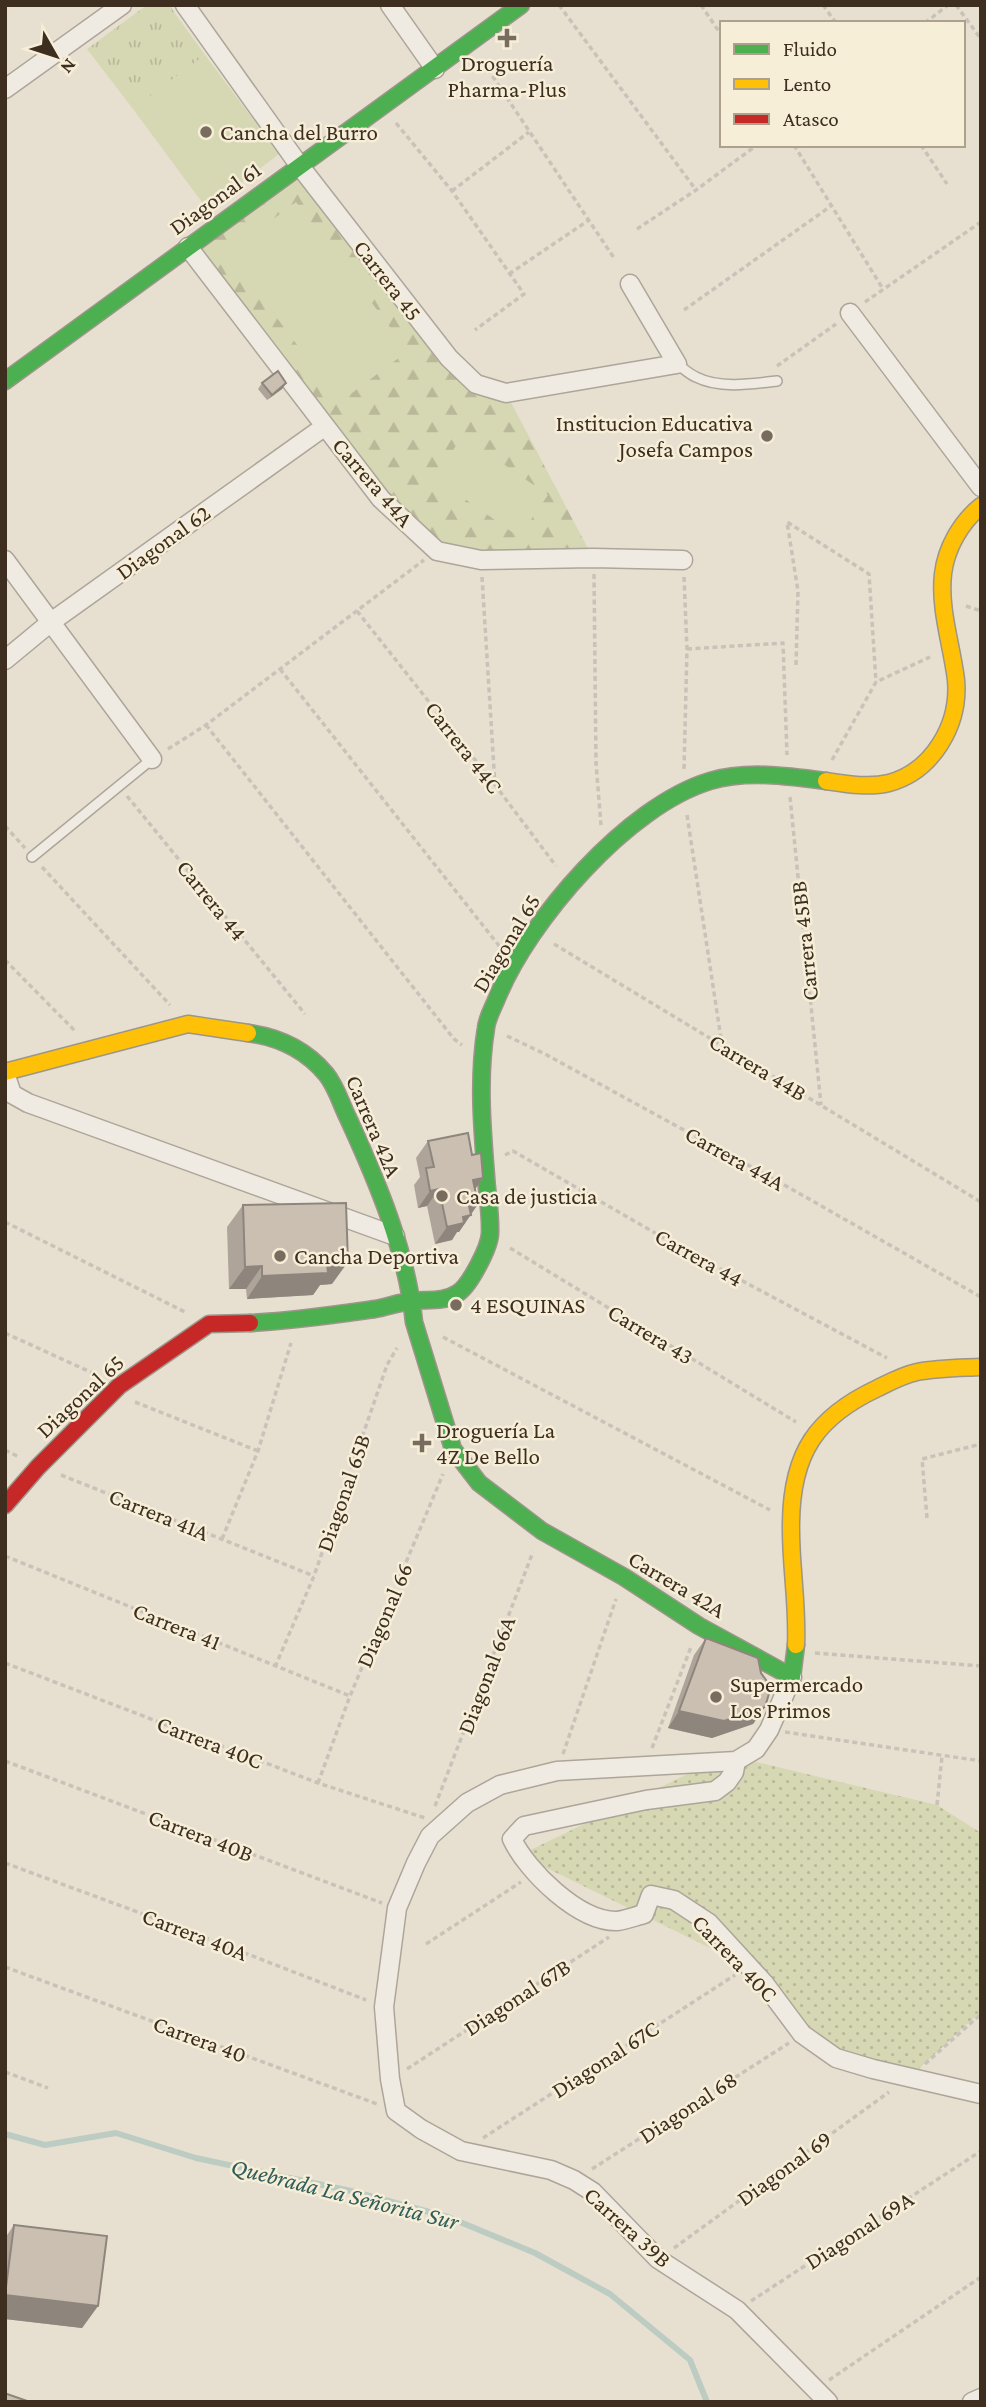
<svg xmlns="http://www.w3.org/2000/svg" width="986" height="2407" font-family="'Crimson Pro',serif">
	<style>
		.grass { fill: url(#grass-dots) }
		.forest { fill: url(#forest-firs) }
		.park { fill: url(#park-tufts) }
		.pitch { fill: #d6d7b3 }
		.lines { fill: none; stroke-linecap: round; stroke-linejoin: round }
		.stream { stroke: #bcccc2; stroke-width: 6 }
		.lane-casing { stroke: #ada599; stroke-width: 12 }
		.street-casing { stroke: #ada599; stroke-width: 21 }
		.fast-casing { stroke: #9c958a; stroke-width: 19 }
		.slow-casing { stroke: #9c958a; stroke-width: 19 }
		.jam-casing { stroke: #9c958a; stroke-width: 19 }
		.path { stroke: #c8c2b9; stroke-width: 3.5; stroke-dasharray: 5 3.5; stroke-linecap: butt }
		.lane { stroke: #efebe3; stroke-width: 9 }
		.street { stroke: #efebe3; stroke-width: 18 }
		.fast { stroke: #4caf50; stroke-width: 16 }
		.slow { stroke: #ffc107; stroke-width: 16 }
		.jam { stroke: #c62828; stroke-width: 16 }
		.wall { fill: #afa499 }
		.shaded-wall { fill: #8e867d }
		.building { fill: #cbbfb2; stroke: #8e867d; stroke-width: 2 }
		.poi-dot { fill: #786c5e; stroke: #f7eed8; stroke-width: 2.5 }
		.labels { text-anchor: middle; stroke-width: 5; stroke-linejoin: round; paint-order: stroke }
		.poi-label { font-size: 23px; fill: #3d2e20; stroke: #f7eed8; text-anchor: start }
		.street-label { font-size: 23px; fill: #3d2e20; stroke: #f7eed8 }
		.water-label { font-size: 24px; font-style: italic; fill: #2f5d5a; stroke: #f7eed8 }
	</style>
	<defs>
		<pattern id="grass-dots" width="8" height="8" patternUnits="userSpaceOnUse" patternTransform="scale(1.75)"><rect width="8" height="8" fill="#d6d7b3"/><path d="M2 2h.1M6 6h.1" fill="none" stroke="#b9b99a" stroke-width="1.8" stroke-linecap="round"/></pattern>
		<pattern id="forest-firs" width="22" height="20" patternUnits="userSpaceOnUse" patternTransform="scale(1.75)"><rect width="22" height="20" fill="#d6d7b3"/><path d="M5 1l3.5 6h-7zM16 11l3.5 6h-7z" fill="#b9b99a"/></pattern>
		<pattern id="park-tufts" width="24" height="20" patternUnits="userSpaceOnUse" patternTransform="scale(1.75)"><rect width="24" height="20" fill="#d6d7b3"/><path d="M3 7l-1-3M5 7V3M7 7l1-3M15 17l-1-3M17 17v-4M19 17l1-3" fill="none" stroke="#b9b99a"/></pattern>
	</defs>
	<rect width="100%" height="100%" fill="#e7e0d1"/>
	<path class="grass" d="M727,1755L937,1805L981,1833V2011L909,2078L802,2034L749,1967L520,1855Z"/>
	<path class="forest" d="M299,165L449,358L506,393L593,558L437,551L381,499L188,247Z"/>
	<path class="park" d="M147,5H169L205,55L133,109L87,49Z"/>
	<path class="pitch" d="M205,55L279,154L207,209L133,109Z
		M296,202L408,351L340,402L228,253Z
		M463,436L548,495L519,537L434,477Z"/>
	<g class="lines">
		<path class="stream" d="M5,2134L45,2145L116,2133L196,2158L351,2191L448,2217L535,2253L610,2294L690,2360L707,2402"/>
		<g class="lane-casing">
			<path id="lane" d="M677,364C683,368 689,374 696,377C719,389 752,384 777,381
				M32,857L152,759"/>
		</g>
		<g class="street-casing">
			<path id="street" d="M185,5L299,165L449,358L476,384L506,393L677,364L630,284
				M390,5L435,69
				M5,89L122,5
				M188,247L381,499L437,551L481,560L593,558L683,560
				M850,313L981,487
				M5,560L152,759
				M5,660L51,622L324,427
				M5,1073L12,1094L28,1103L395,1236
				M792,1677L769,1730L756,1749L736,1761L557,1771L500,1785L467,1803L430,1836L416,1863L397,1908L384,2007L390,2079L396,2111L421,2129L461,2151L551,2170L574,2180L593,2192L658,2259L737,2310L828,2402
				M736,1761L734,1772L727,1782L715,1791L646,1800L524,1826L512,1839C527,1871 579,1922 617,1921C626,1920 636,1916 644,1914L651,1895L674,1900L709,1923L764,1983L802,2034L836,2058L873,2069L981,2094
				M972,2402L981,2398"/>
		</g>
		<g class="fast-casing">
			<path id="fast" d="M5,381L521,5
				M248,1033C278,1037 306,1050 326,1074C336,1086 341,1104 348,1118C377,1181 407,1252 414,1322L453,1449L479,1483L542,1531L624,1577L699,1626L792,1677L796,1645
				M250,1323C292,1321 333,1315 375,1309C387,1307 400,1302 412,1301C427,1299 443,1303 458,1293C470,1285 489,1248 490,1234C491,1215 487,1194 486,1176C482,1127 478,1076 486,1028C487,1018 493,1008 497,998C529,920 627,806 710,781C746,770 789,776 826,781"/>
		</g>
		<g class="slow-casing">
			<path id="slow" d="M826,781C846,784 869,788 889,783C933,771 960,724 956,680C952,646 939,609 943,574C946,548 961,522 981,506
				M5,1072L188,1024L248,1033
				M796,1645C798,1603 790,1563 791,1522C792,1453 816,1417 878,1388C890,1382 903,1375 917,1372C938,1368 960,1368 981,1367"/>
		</g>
		<g class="jam-casing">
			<path id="jam" d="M5,1505L38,1467L119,1386L209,1324L250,1323"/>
		</g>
		<path class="path" d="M559,5L696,190
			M701,5L722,36
			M823,5L836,23
			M956,5L981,39
			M925,23L948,5
			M483,62L614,258
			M396,123L452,191L524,294L475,330
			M794,145L883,289
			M921,145L947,184
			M452,191L529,132
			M637,229L696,190L757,145
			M509,274L589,220
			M865,302L981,222
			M684,310L831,206
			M777,366L836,324
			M594,574L596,763L601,825
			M482,577L495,785
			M684,577L687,649L684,769
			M966,606L981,611
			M357,611L495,785L556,866
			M687,649L783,643L787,755
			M796,665L798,591L787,522L869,574L876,682
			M280,669L500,947
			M206,725L454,1039L462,1045
			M168,749L206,725L424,560
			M832,760L876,682L930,657
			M127,796L305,1014
			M790,797L821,1105
			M687,815L722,1045
			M5,826L25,848
			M42,867L170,1005
			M554,944L981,1202
			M5,960L75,1031
			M507,1036L545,1054L788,1187L981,1297
			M505,1155L513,1151L690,1253L887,1358
			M5,1222L185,1312
			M510,1248L796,1422
			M5,1333L99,1376
			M443,1337L770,1510
			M135,1402L258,1451
			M5,1450L19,1457
			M61,1475L314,1576
			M927,1518L922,1459L981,1444
			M222,1539L258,1451L291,1343
			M5,1556L350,1696
			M815,1653L981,1666
			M5,1663L318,1783L425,1818
			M275,1667L314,1576L387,1365L397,1348
			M785,1732L981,1761
			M652,1748L691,1647
			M563,1754L616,1599
			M5,1761L382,1903
			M318,1783L350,1696L443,1474
			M937,1805L942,1756
			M435,1806L533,1552
			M5,1863L170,1924L366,2000
			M426,1944L521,1882
			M5,1967L377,2104
			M925,2064L981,2014
			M407,2069L609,1937
			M5,2072L48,2088
			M483,2138L735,1975
			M592,2169L789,2043
			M674,2248L889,2092
			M751,2301L981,2151
			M829,2380L981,2277"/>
		<use href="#lane" class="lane"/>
		<use href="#street" class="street"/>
		<use href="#fast" class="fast"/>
		<use href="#slow" class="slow"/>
		<use href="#jam" class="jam"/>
	</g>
	<path class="wall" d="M262,383H286L282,389L267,400L258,389Z
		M428,1141L472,1155L483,1178L475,1189L478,1204L459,1232H457L452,1240L435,1244L427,1206L418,1208L414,1185L420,1177L416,1158Z
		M243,1205L332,1284L320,1285L313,1295L247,1299L246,1289H229L227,1227Z
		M706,1638L765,1707L753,1724L712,1738L668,1728L694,1655Z
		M14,2225L98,2306L82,2328L5,2319V2238Z"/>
	<path class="shaded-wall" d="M286,383L282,389L267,400L272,395Z
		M483,1178L471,1195L473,1180Z
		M439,1189L427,1206L418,1208L430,1191Z
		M478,1204L459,1232H457L452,1240L435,1244L447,1227L469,1206Z
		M348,1262L332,1284L320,1285L313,1295L247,1299L262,1276L327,1263Z
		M262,1266L246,1289H229L245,1267Z
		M765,1707L753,1724L712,1738L668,1728L679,1711Z
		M5,2295L98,2306L82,2328L5,2319Z"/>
	<path class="building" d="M278,371L286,383L272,395L262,383Z
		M468,1133L472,1155L481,1153L483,1178L473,1180L478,1204L469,1206L471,1215L463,1217L464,1223L447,1227L439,1189L430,1191L426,1168L434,1167L428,1141Z
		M346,1203L348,1262L327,1263L328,1273L262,1276V1266L245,1267L243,1205Z
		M706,1638L758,1658L761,1673L771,1687L765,1707L724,1721L679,1711Z
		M14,2225L107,2236L98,2306L5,2295Z
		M7,2394L30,2402H5V2395Z"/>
	<g class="poi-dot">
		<path d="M503.5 27.5h7v7h7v7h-7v7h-7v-7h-7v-7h7z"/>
		<circle cx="206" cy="132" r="7"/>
		<circle cx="767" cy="436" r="7"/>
		<circle cx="442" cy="1196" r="7"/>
		<circle cx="280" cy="1256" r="7"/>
		<circle cx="456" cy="1305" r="7"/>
		<path d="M418.5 1432.5h7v7h7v7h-7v7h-7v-7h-7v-7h7z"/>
		<circle cx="716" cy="1697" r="7"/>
	</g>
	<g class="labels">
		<g class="poi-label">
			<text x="507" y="71" text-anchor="middle">Droguería<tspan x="507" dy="26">Pharma-Plus</tspan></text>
			<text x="220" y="140">Cancha del Burro</text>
			<text x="753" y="431" text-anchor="end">Institucion Educativa<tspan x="753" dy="26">Josefa Campos</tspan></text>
			<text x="456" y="1204">Casa de justicia</text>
			<text x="294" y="1264">Cancha Deportiva</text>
			<text x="470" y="1313">4 ESQUINAS</text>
			<text x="436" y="1438">Droguería La<tspan x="436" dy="26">4Z De Bello</tspan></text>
			<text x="730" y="1692">Supermercado<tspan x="730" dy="26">Los Primos</tspan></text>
		</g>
		<g class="street-label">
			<text transform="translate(215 198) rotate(-36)" y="8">Diagonal 61</text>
			<text transform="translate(388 280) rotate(52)" y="8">Carrera 45</text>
			<text transform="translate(373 482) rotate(49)" y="8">Carrera 44A</text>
			<text transform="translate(163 542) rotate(-36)" y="8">Diagonal 62</text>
			<text transform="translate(464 747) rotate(52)" y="8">Carrera 44C</text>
			<text transform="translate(212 900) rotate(51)" y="8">Carrera 44</text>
			<text transform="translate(804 941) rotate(-96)" y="8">Carrera 45BB</text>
			<text transform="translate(506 943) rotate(-59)" y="8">Diagonal 65</text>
			<text transform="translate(758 1067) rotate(31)" y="8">Carrera 44B</text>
			<text transform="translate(374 1126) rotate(67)" y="8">Carrera 42A</text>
			<text transform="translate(735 1158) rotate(29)" y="8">Carrera 44A</text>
			<text transform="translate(699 1257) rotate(29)" y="8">Carrera 44</text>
			<text transform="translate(651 1334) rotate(31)" y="8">Carrera 43</text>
			<text transform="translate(80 1396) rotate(-43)" y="8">Diagonal 65</text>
			<text transform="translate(343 1493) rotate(-71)" y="8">Diagonal 65B</text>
			<text transform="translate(159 1514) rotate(22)" y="8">Carrera 41A</text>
			<text transform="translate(677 1584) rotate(31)" y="8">Carrera 42A</text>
			<text transform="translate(384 1615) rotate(-67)" y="8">Diagonal 66</text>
			<text transform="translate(177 1626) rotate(22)" y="8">Carrera 41</text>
			<text transform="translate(486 1675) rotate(-69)" y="8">Diagonal 66A</text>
			<text transform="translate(210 1742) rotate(21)" y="8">Carrera 40C</text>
			<text transform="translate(201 1835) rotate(21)" y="8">Carrera 40B</text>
			<text transform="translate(195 1934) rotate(21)" y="8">Carrera 40A</text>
			<text transform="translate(735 1958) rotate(46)" y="8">Carrera 40C</text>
			<text transform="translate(517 1997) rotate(-33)" y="8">Diagonal 67B</text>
			<text transform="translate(200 2039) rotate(20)" y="8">Carrera 40</text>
			<text transform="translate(605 2059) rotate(-33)" y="8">Diagonal 67C</text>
			<text transform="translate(688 2107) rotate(-33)" y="8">Diagonal 68</text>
			<text transform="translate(784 2168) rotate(-36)" y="8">Diagonal 69</text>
			<text transform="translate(628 2227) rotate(42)" y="8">Carrera 39B</text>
			<text transform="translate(859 2230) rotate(-33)" y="8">Diagonal 69A</text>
		</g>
		<g class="water-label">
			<text transform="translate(345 2194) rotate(14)" y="8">Quebrada La Señorita Sur</text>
		</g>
	</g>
	<rect width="986" height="2407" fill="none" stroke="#3d2e20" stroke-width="14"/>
	<rect x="720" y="21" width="245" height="126" fill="#f7eed8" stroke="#ada18e" stroke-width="2"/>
	<rect x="734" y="44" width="35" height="10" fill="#4caf50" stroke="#ada18e" stroke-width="2"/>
	<text x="783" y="56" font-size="21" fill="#3d2e20">Fluido</text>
	<rect x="734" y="79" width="35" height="10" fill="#ffc107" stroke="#ada18e" stroke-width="2"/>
	<text x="783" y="91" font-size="21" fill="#3d2e20">Lento</text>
	<rect x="734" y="114" width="35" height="10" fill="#c62828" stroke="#ada18e" stroke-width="2"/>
	<text x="783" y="126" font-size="21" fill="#3d2e20">Atasco</text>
	<g transform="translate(56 56) rotate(129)" stroke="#f7eed8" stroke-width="5" paint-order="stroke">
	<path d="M0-5L12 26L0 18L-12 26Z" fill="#3d2e20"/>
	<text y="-10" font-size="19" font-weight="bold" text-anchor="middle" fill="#3d2e20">N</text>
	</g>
</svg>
